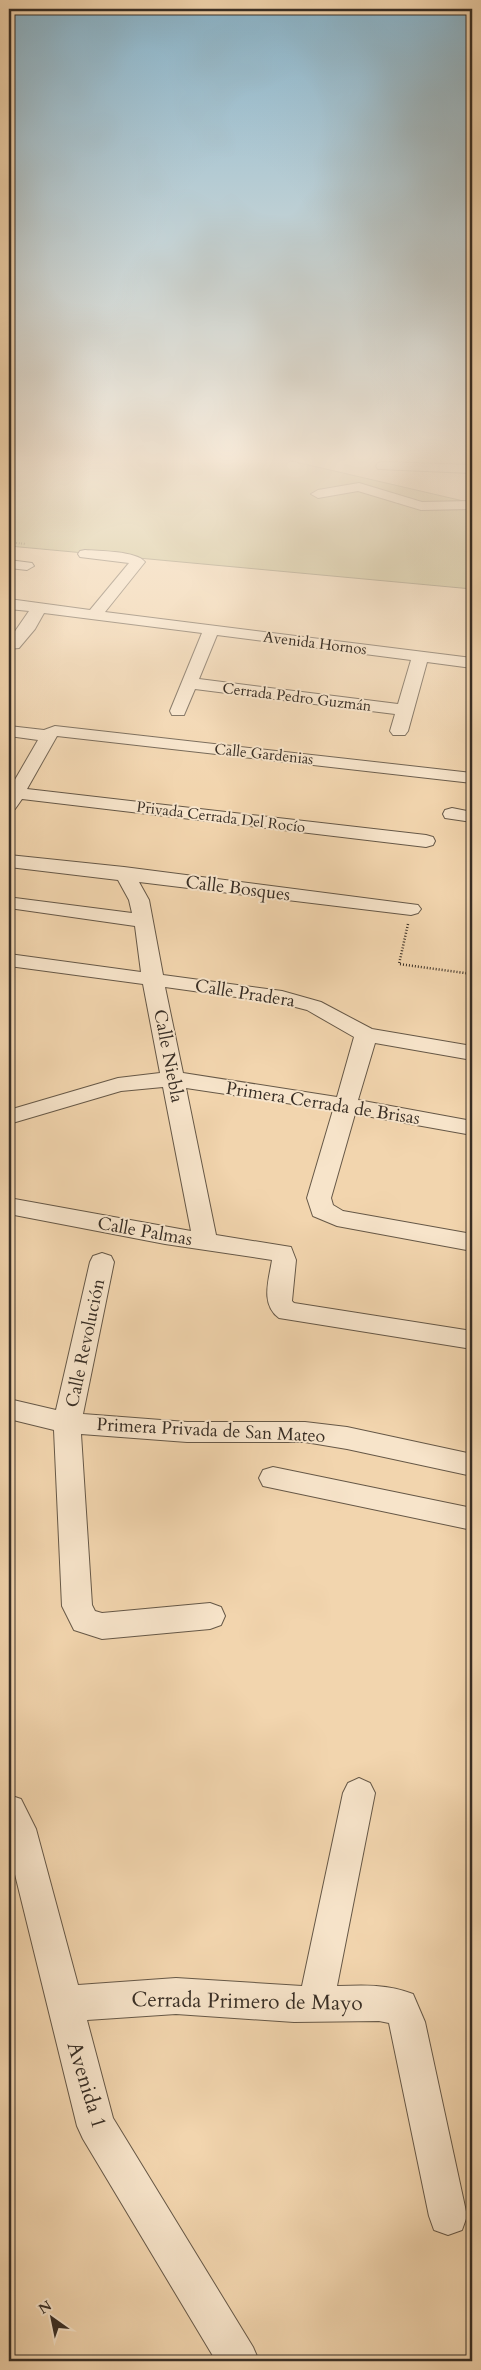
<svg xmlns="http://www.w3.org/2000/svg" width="481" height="2370" font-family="Cardo,serif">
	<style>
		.green { fill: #c2bb85; stroke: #7d7455 }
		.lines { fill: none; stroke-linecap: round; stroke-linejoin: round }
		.minor-casing { stroke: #665847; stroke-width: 2 }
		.path-far1 { stroke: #382e25; stroke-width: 2; stroke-dasharray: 0.5 2; stroke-linecap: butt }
		.path { stroke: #382e25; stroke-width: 2.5; stroke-dasharray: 1 2; stroke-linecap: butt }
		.minor { fill: #f7e4ca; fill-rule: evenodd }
		.labels { text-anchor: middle; stroke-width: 4; stroke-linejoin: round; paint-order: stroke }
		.far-street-label { font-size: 15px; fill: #382e25; stroke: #f7e4ca }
		.street-label { font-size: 18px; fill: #382e25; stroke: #f7e4ca }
		.near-street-label { font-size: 21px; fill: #382e25; stroke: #f7e4ca }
	</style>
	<rect width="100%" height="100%" fill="#f2d5ae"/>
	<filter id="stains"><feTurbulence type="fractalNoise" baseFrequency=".004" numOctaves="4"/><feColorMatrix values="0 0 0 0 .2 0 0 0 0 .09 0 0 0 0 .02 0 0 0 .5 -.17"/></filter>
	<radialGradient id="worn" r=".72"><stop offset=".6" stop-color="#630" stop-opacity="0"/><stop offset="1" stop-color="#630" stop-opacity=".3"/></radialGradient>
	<path class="green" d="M9,460H287L472,503V589L9,546Z"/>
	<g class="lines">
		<g class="minor-casing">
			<path id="minor" d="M383,462L472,465V473L378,469L376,466L378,463Z
				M359,483L422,502L472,501V509L421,510L358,491L318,498L311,494L318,490Z
				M85,550C99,551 137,551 145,562L105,612L472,658V668L427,662L408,731L405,735H393L390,731L395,714L195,689L184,715H172L170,711L202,633L44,613L35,629L19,648L9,649V640L29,611L9,609V599L90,610L129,563L80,557L78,554L80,551ZM217,635L411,660L398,704L199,679Z
				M9,560L32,563L34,566L27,570L9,568Z
				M9,726L44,730L55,726L472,773V783L57,736L27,789L426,835L433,837L435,841L433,845L426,847L22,799L15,809L9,810V790L38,740L9,736Z
				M452,808L472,812V822L445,818L443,814L445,810Z
				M9,855L124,867L418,905L421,909L418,913L411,915L139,882L149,900L163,975L282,991L321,1002L372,1029L472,1046V1060L375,1043L358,1100L472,1121V1135L355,1114L331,1198L333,1205L343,1211L472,1234V1251L337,1226L313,1216L307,1198L333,1110L186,1088L216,1235L291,1247L296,1260L292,1301L294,1303L472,1331V1349L279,1318C260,1304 269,1280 272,1260L165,1244L9,1214V1198L191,1231L163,1087L121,1091L9,1124V1110L118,1078L160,1073L143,984L9,966V954L141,972L135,926L9,908V900L15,898L132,913L129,900L118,880L9,867ZM165,987L280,1003L307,1010L354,1037L337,1097L183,1073Z
				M102,1253L111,1256L114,1262L83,1414L187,1422H305L347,1427L472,1454V1476L347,1449L305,1442H187L81,1434L92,1605L95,1611L102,1613L210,1603L221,1607L225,1616L221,1625L210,1629L102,1639L74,1630L62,1606L54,1430L9,1419V1399L56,1410L90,1262L93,1256Z
				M273,1467L472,1508V1530L263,1486L259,1478L263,1470Z
				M359,1778L370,1783L375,1793L337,1986C364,1985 388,1984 413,1994L425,2022L467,2216L462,2230L448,2235L434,2230L429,2216L389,2023L379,2021L294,2022L176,2014L87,2020L113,2118L253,2347L259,2361H216L83,2139L77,2126L9,1850V1795L21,1799L36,1829L78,1985L176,1978L302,1986L343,1793L348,1783Z"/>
		</g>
		<path class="path-far1" d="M9,542L26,544"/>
		<path class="path" d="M408,924L399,964L472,974"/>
		<use href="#minor" class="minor"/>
	</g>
	<linearGradient id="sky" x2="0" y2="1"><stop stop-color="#89b6ce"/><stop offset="0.58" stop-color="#f9ecdb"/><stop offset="1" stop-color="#f9ecdb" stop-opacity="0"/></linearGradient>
	<rect width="481" height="792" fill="url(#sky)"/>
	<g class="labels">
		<g class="far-street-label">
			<text transform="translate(315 643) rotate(7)" y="5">Avenida Hornos</text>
			<text transform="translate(297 697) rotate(7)" y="5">Cerrada Pedro Guzmán</text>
			<text transform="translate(264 754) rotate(6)" y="5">Calle Gardenias</text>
			<text transform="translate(221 817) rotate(7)" y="5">Privada Cerrada Del Rocío</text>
		</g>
		<g class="street-label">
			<text transform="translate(238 888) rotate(7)" y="6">Calle Bosques</text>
			<text transform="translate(245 993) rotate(9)" y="6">Calle Pradera</text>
			<text transform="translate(169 1056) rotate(79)" y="6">Calle Niebla</text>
			<text transform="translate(323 1103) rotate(9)" y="6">Primera Cerrada de Brisas</text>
			<text transform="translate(145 1231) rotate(10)" y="6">Calle Palmas</text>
			<text transform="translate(85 1343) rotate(-78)" y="6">Calle Revolución</text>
			<text transform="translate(211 1430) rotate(3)" y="6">Primera Privada de San Mateo</text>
		</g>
		<g class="near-street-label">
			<text transform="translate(247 2001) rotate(1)" y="7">Cerrada Primero de Mayo</text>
			<text transform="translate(87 2085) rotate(73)" y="7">Avenida 1</text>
		</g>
	</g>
	<rect width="481" height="2370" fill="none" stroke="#f2d5ae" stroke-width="30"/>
	<rect x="10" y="10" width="461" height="2350" fill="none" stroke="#382e25" stroke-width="2.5"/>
	<rect x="15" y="15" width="451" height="2340" fill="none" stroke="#382e25"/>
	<g transform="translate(52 2318) rotate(327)" stroke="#f7e4ca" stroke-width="4" paint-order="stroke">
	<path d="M0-4L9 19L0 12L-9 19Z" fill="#382e25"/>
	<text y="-8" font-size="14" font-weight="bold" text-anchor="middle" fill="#382e25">N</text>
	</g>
	<rect width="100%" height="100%" filter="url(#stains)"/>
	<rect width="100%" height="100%" fill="url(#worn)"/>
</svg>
